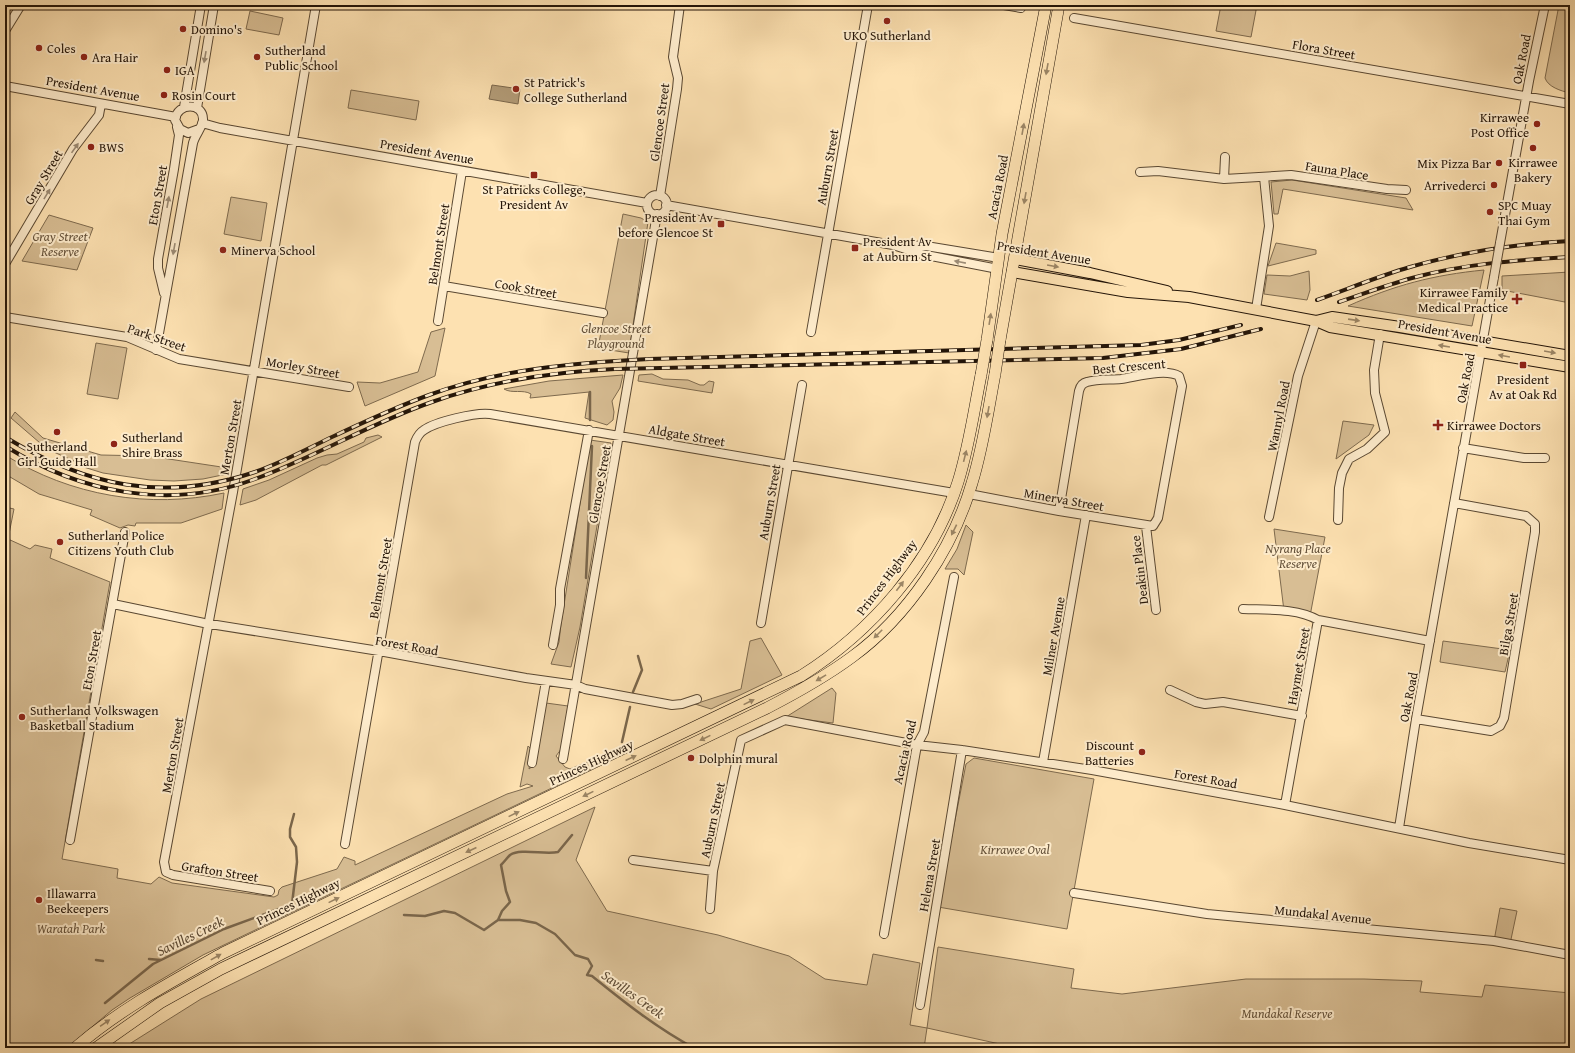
<svg xmlns="http://www.w3.org/2000/svg" width="1575" height="1053" font-family="'Gentium Book Plus',serif">
	<style>
		.green { fill: #d8be94; stroke: #7e6a4e }
		.water { fill: #b39c78; stroke: #7a664b }
		.lines { fill: none; stroke-linecap: round; stroke-linejoin: round }
		.stream { stroke: #7a664b; stroke-width: 2.5 }
		.minor-casing { stroke: #5a4832; stroke-width: 10 }
		.major-casing { stroke: #241508; stroke-width: 12 }
		.highway-casing { stroke: #241508; stroke-width: 12 }
		.minor { stroke: #feeccc; stroke-width: 8 }
		.major { stroke: #fde1b1; stroke-width: 10 }
		.highway { stroke: #fde1b1; stroke-width: 11 }
		.rail-casing { stroke: #241508; stroke-width: 4 }
		.rail { stroke: #feeccc; stroke-width: 2.5; stroke-dasharray: 8; stroke-linecap: butt }
		.minor-bridge-casing { stroke: #5a4832; stroke-width: 10; stroke-linecap: butt }
		.highway-bridge-casing { stroke: #241508; stroke-width: 12; stroke-linecap: butt }
		.minor-bridge { stroke: #feeccc; stroke-width: 8 }
		.highway-bridge { stroke: #fde1b1; stroke-width: 11 }
		.oneway { fill: #9c8b74 }
		.oneway2 { fill: #9b8565 }
		.poi-dot { fill: #8f2418; stroke: #feeccc; stroke-width: 1.5 }
		.labels { text-anchor: middle; stroke-width: 4; stroke-linejoin: round; paint-order: stroke }
		.poi-label { font-size: 13px; fill: #241508; stroke: #feeccc; text-anchor: start }
		.street-label { font-size: 13px; fill: #241508; stroke: #feeccc }
		.park-label { font-size: 13px; font-style: italic; fill: #635039; stroke: #feeccc }
		.water-label { font-size: 14px; font-style: italic; fill: #5d4b35; stroke: #feeccc }
	</style>
	<rect width="100%" height="100%" fill="#fde1b1"/>
	<filter id="stains"><feTurbulence type="fractalNoise" baseFrequency=".005" numOctaves="4"/><feColorMatrix values="0 0 0 0 .2 0 0 0 0 .09 0 0 0 0 .02 0 0 0 .5 -.17"/></filter>
	<radialGradient id="worn" r=".72"><stop offset=".6" stop-color="#630" stop-opacity="0"/><stop offset="1" stop-color="#630" stop-opacity=".3"/></radialGradient>
	<path class="green" d="M1221,5H1257L1251,37L1216,31Z
		M1559,5H1570V93C1561,91 1548,87 1545,78Z
		M250,11L283,18L279,35L246,29Z
		M351,90L419,101L416,120L348,108Z
		M1292,180L1406,198L1413,210L1283,189L1278,214H1274L1271,182Z
		M231,197L267,203L261,241L224,234Z
		M623,214L641,218L648,222L629,353L598,348Z
		M49,215L93,228L77,270L22,261Z
		M1276,243L1316,250V254L1268,266Z
		M1484,270L1472,326L1348,306C1395,285 1433,275 1484,270Z
		M1309,271L1310,290L1307,300L1264,294L1267,275L1290,276Z
		M1570,272V303L1502,290V276Z
		M445,328L435,376L365,406L357,382L380,383L418,372L431,332Z
		M96,343L127,348L118,399L87,394Z
		M652,374L663,379L688,380L700,385H704L709,381L714,382L712,393L638,381L639,375Z
		M623,375L620,388L612,401L614,412L613,420L607,425L585,418L589,392L530,398L531,394C523,389 512,394 504,389L549,381Z
		M15,412L43,438L101,455L149,456L228,468L227,474L203,479L174,481L150,480L103,473L77,465L74,461L47,449L11,418Z
		M1343,421L1374,425L1369,435L1336,459Z
		M378,435L382,437L326,465H322L256,500L240,505L243,489L269,480L317,458L327,455L337,454L364,442L366,438Z
		M590,440L611,443L580,627L571,667L551,664L559,642L561,624Z
		M5,455C71,496 149,509 224,493L222,509L181,523H136L135,526L128,525L120,528L90,515L92,510L39,494L5,474Z
		M5,507L14,509L8,539L30,549L35,545L52,549L50,558L110,582L62,859L118,869L117,878L151,884L159,877L172,883L274,897L278,895L279,890L282,887L337,869L344,857L355,861V865L507,794L533,786L527,784L520,787L528,746L532,750L529,769L533,766L546,703L568,706L562,748L556,756L565,767L570,769L592,760L604,763L203,955L130,998L112,1010L67,1048H5Z
		M966,525L973,532L964,575L958,569H945L957,549Z
		M1274,529L1325,537L1310,616L1284,611Z
		M761,638L782,675L711,709L695,704L741,689L750,641Z
		M1443,641L1510,650L1505,672L1440,662Z
		M832,688L836,693L833,723L786,717Z
		M974,758L1094,779L1067,929L938,907L966,764Z
		M595,807L576,860L607,911L718,935L789,956L825,979L867,985L873,954L920,963L910,1025L927,1028L938,947L1074,969L1071,988L1122,994L1246,979H1364L1422,981L1420,992L1482,997L1485,985L1570,993V1048H1018L927,1028L924,1048H123L201,999Z
		M1500,908L1517,911L1510,944L1494,941Z"/>
	<path class="water" d="M492,85L520,89L518,104L489,99Z"/>
	<g class="lines">
		<path class="stream" d="M590,420V392
			M586,578L592,446
			M633,692L642,670L638,656
			M622,742L630,707
			M404,915L425,916L444,911L455,913L484,930L498,920H520L536,923L555,934L575,955L588,959L592,966L587,975L592,976C624,1002 657,1028 694,1048
			M498,920L502,911L510,902L506,891L501,865C504,862 507,858 510,855C521,848 545,855 558,852L572,835
			M149,959L161,960
			M96,960L103,961
			M105,1003L153,964L224,929L292,904L297,862L296,847L290,837V829L294,814"/>
		<g class="minor-casing">
			<path id="minor" d="M1004,5L1021,8
				M1074,18L1570,104
				M5,31L21,5
				M5,86L176,117
				M184,107L201,5
				M197,108L214,5
				M202,123L220,128L647,203
				M1140,172L1158,171L1224,179L1291,175L1387,189L1406,190
				M1224,179L1225,157
				M647 205a10 10 0 1 1 20 0a10 10 0 1 1-20 0Z
				M660,196L677,89L678,78L673,57L680,5
				M666,205L893,245L921,254L998,269
				M1500,243L1529,81L1545,5
				M902,245L926,246L999,258
				M5,264L73,149L99,115L101,104
				M444,286L603,313
				M164,293L158,268V259L174,169L179,135L177,127
				M1256,309L1269,226L1264,177
				M5,317L127,337L179,359L349,387
				M438,321L462,171
				M811,332L868,5
				M156,350L193,143C195,135 202,128 203,120C204,102 177,102 175,120L180,129L188,133L199,129
				M1463,448L1524,458H1545
				M969,494L1059,511L1153,526L1158,518L1182,386L1179,376C1165,368 1136,377 1121,379C1110,380 1097,379 1087,382C1082,383 1080,387 1079,391L1059,511
				M1269,517L1298,376L1316,321
				M1338,520L1339,488L1342,473L1349,459L1367,449L1385,432L1375,393L1374,370L1380,334
				M1146,526L1156,610
				M113,604L204,623L379,651L526,678L576,685L585,689L672,705L682,704L697,699
				M1243,609C1267,610 1297,608 1318,620
				M761,623L802,385
				M553,645L560,605V589L589,430
				M1170,690L1196,702L1205,704L1223,702L1302,716
				M1416,719L1491,731L1500,726L1504,718L1535,532V524L1526,516L1454,503
				M563,759L657,214
				M1043,762L1086,515
				M532,763L546,681
				M1285,805L1318,620L1430,641
				M1399,828L1416,719L1494,277
				M70,840L125,532
				M345,844L415,442C417,437 419,433 424,430C435,422 476,412 490,414L954,493
				M633,860L713,871
				M270,891L173,875L166,872L164,862L233,492L316,5
				M1074,893L1207,914L1494,941L1570,955
				M710,909L713,871L741,740L785,720L917,745L962,750L1092,770L1285,805L1469,843L1570,860
				M884,934L917,745L924,732L954,577
				M920,1005L962,750"/>
		</g>
		<g class="major-casing">
			<path id="major" d="M1015,259L1090,273L1167,291
				M1012,272L1128,292L1189,297L1316,321L1330,327L1570,367
				M1316,321L1332,317L1400,327L1570,356"/>
		</g>
		<g class="highway-casing">
			<path id="highway" d="M987,340L1002,234L1046,5
				M1000,340L1059,5
				M75,1048C120,1009 171,982 223,953L801,676C871,632 933,562 958,482C969,447 974,410 981,375
				M96,1048L160,1003L221,969L767,708C796,693 825,677 852,657C907,617 953,549 972,483C983,448 988,411 995,374"/>
		</g>
		<use href="#minor" class="minor"/>
		<use href="#major" class="major"/>
		<use href="#highway" class="highway"/>
		<g class="rail-casing">
			<path id="rail" d="M1317,300C1348,289 1379,276 1410,267C1462,252 1516,244 1570,241
				M1339,302C1363,294 1387,285 1412,278C1463,264 1517,260 1570,257
				M5,437C86,486 163,503 255,472C281,463 307,449 332,437C364,422 396,407 429,395C499,369 574,363 649,359L1141,345L1179,340L1241,325
				M5,446C81,493 169,511 255,479C315,457 371,423 432,402C491,381 552,372 615,369L1103,358L1181,349L1261,329"/>
		</g>
		<use href="#rail" class="rail"/>
		<g class="minor-bridge-casing">
			<path id="minor-bridge" d="M1494,277L1500,243"/>
		</g>
		<g class="highway-bridge-casing">
			<path id="highway-bridge" d="M995,374L1000,340
				M981,375L987,340"/>
		</g>
		<use href="#minor-bridge" class="minor-bridge"/>
		<use href="#highway-bridge" class="highway-bridge"/>
	</g>
	<defs><path id="oneway-solid" d="M-6-.8H1V-3.2L6.5 0L1 3.2V.8H-6Z"/></defs>
	<g class="oneway">
		<use href="#oneway-solid" transform="translate(205 57) rotate(100)"/>
		<use href="#oneway-solid" transform="translate(75 148) rotate(-55)"/>
		<use href="#oneway-solid" transform="translate(47 194) rotate(-59)"/>
		<use href="#oneway-solid" transform="translate(168 202) rotate(-80)"/>
		<use href="#oneway-solid" transform="translate(174 249) rotate(100)"/>
		<use href="#oneway-solid" transform="translate(960 262) rotate(-169)"/>
	</g>
	<g class="oneway2">
		<use href="#oneway-solid" transform="translate(1047 69) rotate(100)"/>
		<use href="#oneway-solid" transform="translate(1023 129) rotate(-80)"/>
		<use href="#oneway-solid" transform="translate(1025 198) rotate(100)"/>
		<use href="#oneway-solid" transform="translate(1053 266) rotate(10)"/>
		<use href="#oneway-solid" transform="translate(990 319) rotate(-81)"/>
		<use href="#oneway-solid" transform="translate(1354 320) rotate(8)"/>
		<use href="#oneway-solid" transform="translate(1444 346) rotate(-171)"/>
		<use href="#oneway-solid" transform="translate(1550 352) rotate(10)"/>
		<use href="#oneway-solid" transform="translate(1504 356) rotate(-170)"/>
		<use href="#oneway-solid" transform="translate(988 412) rotate(100)"/>
		<use href="#oneway-solid" transform="translate(965 456) rotate(-76)"/>
		<use href="#oneway-solid" transform="translate(954 530) rotate(116)"/>
		<use href="#oneway-solid" transform="translate(900 586) rotate(-53)"/>
		<use href="#oneway-solid" transform="translate(878 634) rotate(135)"/>
		<use href="#oneway-solid" transform="translate(821 678) rotate(149)"/>
		<use href="#oneway-solid" transform="translate(749 702) rotate(-26)"/>
		<use href="#oneway-solid" transform="translate(705 738) rotate(154)"/>
		<use href="#oneway-solid" transform="translate(631 758) rotate(-25)"/>
		<use href="#oneway-solid" transform="translate(588 794) rotate(154)"/>
		<use href="#oneway-solid" transform="translate(514 814) rotate(-26)"/>
		<use href="#oneway-solid" transform="translate(471 850) rotate(155)"/>
		<use href="#oneway-solid" transform="translate(334 900) rotate(-26)"/>
		<use href="#oneway-solid" transform="translate(216 957) rotate(-29)"/>
		<use href="#oneway-solid" transform="translate(105 1023) rotate(-34)"/>
	</g>
	<g class="poi-dot">
		<circle cx="887" cy="21" r="4"/>
		<circle cx="183" cy="29" r="4"/>
		<circle cx="39" cy="48" r="4"/>
		<circle cx="84" cy="57" r="4"/>
		<circle cx="257" cy="57" r="4"/>
		<circle cx="167" cy="70" r="4"/>
		<circle cx="516" cy="89" r="4"/>
		<circle cx="164" cy="95" r="4"/>
		<circle cx="1537" cy="124" r="4"/>
		<circle cx="91" cy="147" r="4"/>
		<circle cx="1533" cy="148" r="4"/>
		<circle cx="1499" cy="163" r="4"/>
		<rect x="530" y="171" width="8" height="8" rx="2"/>
		<circle cx="1494" cy="185" r="4"/>
		<circle cx="1490" cy="212" r="4"/>
		<rect x="717" y="220" width="8" height="8" rx="2"/>
		<rect x="851" y="244" width="8" height="8" rx="2"/>
		<circle cx="223" cy="250" r="4"/>
		<path d="M1515 293h4v4h4v4h-4v4h-4v-4h-4v-4h4z"/>
		<rect x="1519" y="361" width="8" height="8" rx="2"/>
		<path d="M1436 419h4v4h4v4h-4v4h-4v-4h-4v-4h4z"/>
		<circle cx="57" cy="432" r="4"/>
		<circle cx="114" cy="444" r="4"/>
		<circle cx="60" cy="542" r="4"/>
		<circle cx="22" cy="717" r="4"/>
		<circle cx="1142" cy="752" r="4"/>
		<circle cx="691" cy="758" r="4"/>
		<circle cx="39" cy="900" r="4"/>
	</g>
	<g class="labels">
		<g class="poi-label">
			<text x="191" y="34">Domino's</text>
			<text x="887" y="40" text-anchor="middle">UKO Sutherland</text>
			<text x="47" y="53">Coles</text>
			<text x="265" y="55">Sutherland<tspan x="265" dy="15">Public School</tspan></text>
			<text x="92" y="62">Ara Hair</text>
			<text x="175" y="75">IGA</text>
			<text x="524" y="87">St Patrick's<tspan x="524" dy="15">College Sutherland</tspan></text>
			<text x="172" y="100">Rosin Court</text>
			<text x="1529" y="122" text-anchor="end">Kirrawee<tspan x="1529" dy="15">Post Office</tspan></text>
			<text x="99" y="152">BWS</text>
			<text x="1533" y="167" text-anchor="middle">Kirrawee<tspan x="1533" dy="15">Bakery</tspan></text>
			<text x="1491" y="168" text-anchor="end">Mix Pizza Bar</text>
			<text x="1486" y="190" text-anchor="end">Arrivederci</text>
			<text x="534" y="194" text-anchor="middle">St Patricks College,<tspan x="534" dy="15">President Av</tspan></text>
			<text x="1498" y="210">SPC Muay<tspan x="1498" dy="15">Thai Gym</tspan></text>
			<text x="713" y="222" text-anchor="end">President Av<tspan x="713" dy="15">before Glencoe St</tspan></text>
			<text x="863" y="246">President Av<tspan x="863" dy="15">at Auburn St</tspan></text>
			<text x="231" y="255">Minerva School</text>
			<text x="1508" y="297" text-anchor="end">Kirrawee Family<tspan x="1508" dy="15">Medical Practice</tspan></text>
			<text x="1523" y="384" text-anchor="middle">President<tspan x="1523" dy="15">Av at Oak Rd</tspan></text>
			<text x="1447" y="430">Kirrawee Doctors</text>
			<text x="122" y="442">Sutherland<tspan x="122" dy="15">Shire Brass</tspan></text>
			<text x="57" y="451" text-anchor="middle">Sutherland<tspan x="57" dy="15">Girl Guide Hall</tspan></text>
			<text x="68" y="540">Sutherland Police<tspan x="68" dy="15">Citizens Youth Club</tspan></text>
			<text x="30" y="715">Sutherland Volkswagen<tspan x="30" dy="15">Basketball Stadium</tspan></text>
			<text x="1134" y="750" text-anchor="end">Discount<tspan x="1134" dy="15">Batteries</tspan></text>
			<text x="699" y="763">Dolphin mural</text>
			<text x="47" y="898">Illawarra<tspan x="47" dy="15">Beekeepers</tspan></text>
		</g>
		<g class="street-label">
			<text transform="translate(1324 49) rotate(10)" y="5">Flora Street</text>
			<text transform="translate(1521 59) rotate(-79)" y="5">Oak Road</text>
			<text transform="translate(93 88) rotate(10)" y="5">President Avenue</text>
			<text transform="translate(659 122) rotate(-82)" y="5">Glencoe Street</text>
			<text transform="translate(427 151) rotate(10)" y="5">President Avenue</text>
			<text transform="translate(827 167) rotate(-80)" y="5">Auburn Street</text>
			<text transform="translate(1337 170) rotate(9)" y="5">Fauna Place</text>
			<text transform="translate(43 177) rotate(-59)" y="5">Gray Street</text>
			<text transform="translate(997 187) rotate(-79)" y="5">Acacia Road</text>
			<text transform="translate(157 195) rotate(-80)" y="5">Eton Street</text>
			<text transform="translate(438 244) rotate(-81)" y="5">Belmont Street</text>
			<text transform="translate(1044 252) rotate(9)" y="5">President Avenue</text>
			<text transform="translate(526 288) rotate(10)" y="5">Cook Street</text>
			<text transform="translate(1445 331) rotate(10)" y="5">President Avenue</text>
			<text transform="translate(157 337) rotate(19)" y="5">Park Street</text>
			<text transform="translate(1129 366) rotate(-5)" y="5">Best Crescent</text>
			<text transform="translate(303 367) rotate(10)" y="5">Morley Street</text>
			<text transform="translate(1465 378) rotate(-79)" y="5">Oak Road</text>
			<text transform="translate(1278 416) rotate(-79)" y="5">Wannyl Road</text>
			<text transform="translate(687 435) rotate(10)" y="5">Aldgate Street</text>
			<text transform="translate(230 437) rotate(-80)" y="5">Merton Street</text>
			<text transform="translate(599 484) rotate(-80)" y="5">Glencoe Street</text>
			<text transform="translate(1064 499) rotate(10)" y="5">Minerva Street</text>
			<text transform="translate(769 502) rotate(-80)" y="5">Auburn Street</text>
			<text transform="translate(1139 570) rotate(-97)" y="5">Deakin Place</text>
			<text transform="translate(886 577) rotate(-53)" y="5">Princes Highway</text>
			<text transform="translate(380 578) rotate(-80)" y="5">Belmont Street</text>
			<text transform="translate(1508 624) rotate(-80)" y="5">Bilga Street</text>
			<text transform="translate(1053 636) rotate(-80)" y="5">Milner Avenue</text>
			<text transform="translate(407 645) rotate(10)" y="5">Forest Road</text>
			<text transform="translate(91 660) rotate(-80)" y="5">Eton Street</text>
			<text transform="translate(1298 666) rotate(-80)" y="5">Haymet Street</text>
			<text transform="translate(1408 697) rotate(-79)" y="5">Oak Road</text>
			<text transform="translate(904 752) rotate(-77)" y="5">Acacia Road</text>
			<text transform="translate(172 755) rotate(-80)" y="5">Merton Street</text>
			<text transform="translate(591 762) rotate(-25)" y="5">Princes Highway</text>
			<text transform="translate(1206 778) rotate(10)" y="5">Forest Road</text>
			<text transform="translate(712 820) rotate(-78)" y="5">Auburn Street</text>
			<text transform="translate(220 871) rotate(9)" y="5">Grafton Street</text>
			<text transform="translate(929 875) rotate(-80)" y="5">Helena Street</text>
			<text transform="translate(298 901) rotate(-26)" y="5">Princes Highway</text>
			<text transform="translate(1323 914) rotate(6)" y="5">Mundakal Avenue</text>
		</g>
		<g class="park-label">
			<text x="60" y="241">Gray Street<tspan x="60" dy="15">Reserve</tspan></text>
			<text x="616" y="333">Glencoe Street<tspan x="616" dy="15">Playground</tspan></text>
			<text x="1298" y="553">Nyrang Place<tspan x="1298" dy="15">Reserve</tspan></text>
			<text x="1015" y="854">Kirrawee Oval</text>
			<text x="71" y="933">Waratah Park</text>
			<text x="1287" y="1018">Mundakal Reserve</text>
		</g>
		<g class="water-label">
			<text transform="translate(190 936) rotate(-26)" y="5">Savilles Creek</text>
			<text transform="translate(633 994) rotate(35)" y="5">Savilles Creek</text>
		</g>
	</g>
	<rect width="1575" height="1053" fill="none" stroke="#fde1b1" stroke-width="20"/>
	<rect x="6" y="6" width="1563" height="1041" fill="none" stroke="#241508" stroke-width="2"/>
	<rect x="10" y="10" width="1555" height="1033" fill="none" stroke="#241508"/>
	<rect width="100%" height="100%" filter="url(#stains)"/>
	<rect width="100%" height="100%" fill="url(#worn)"/>
</svg>
